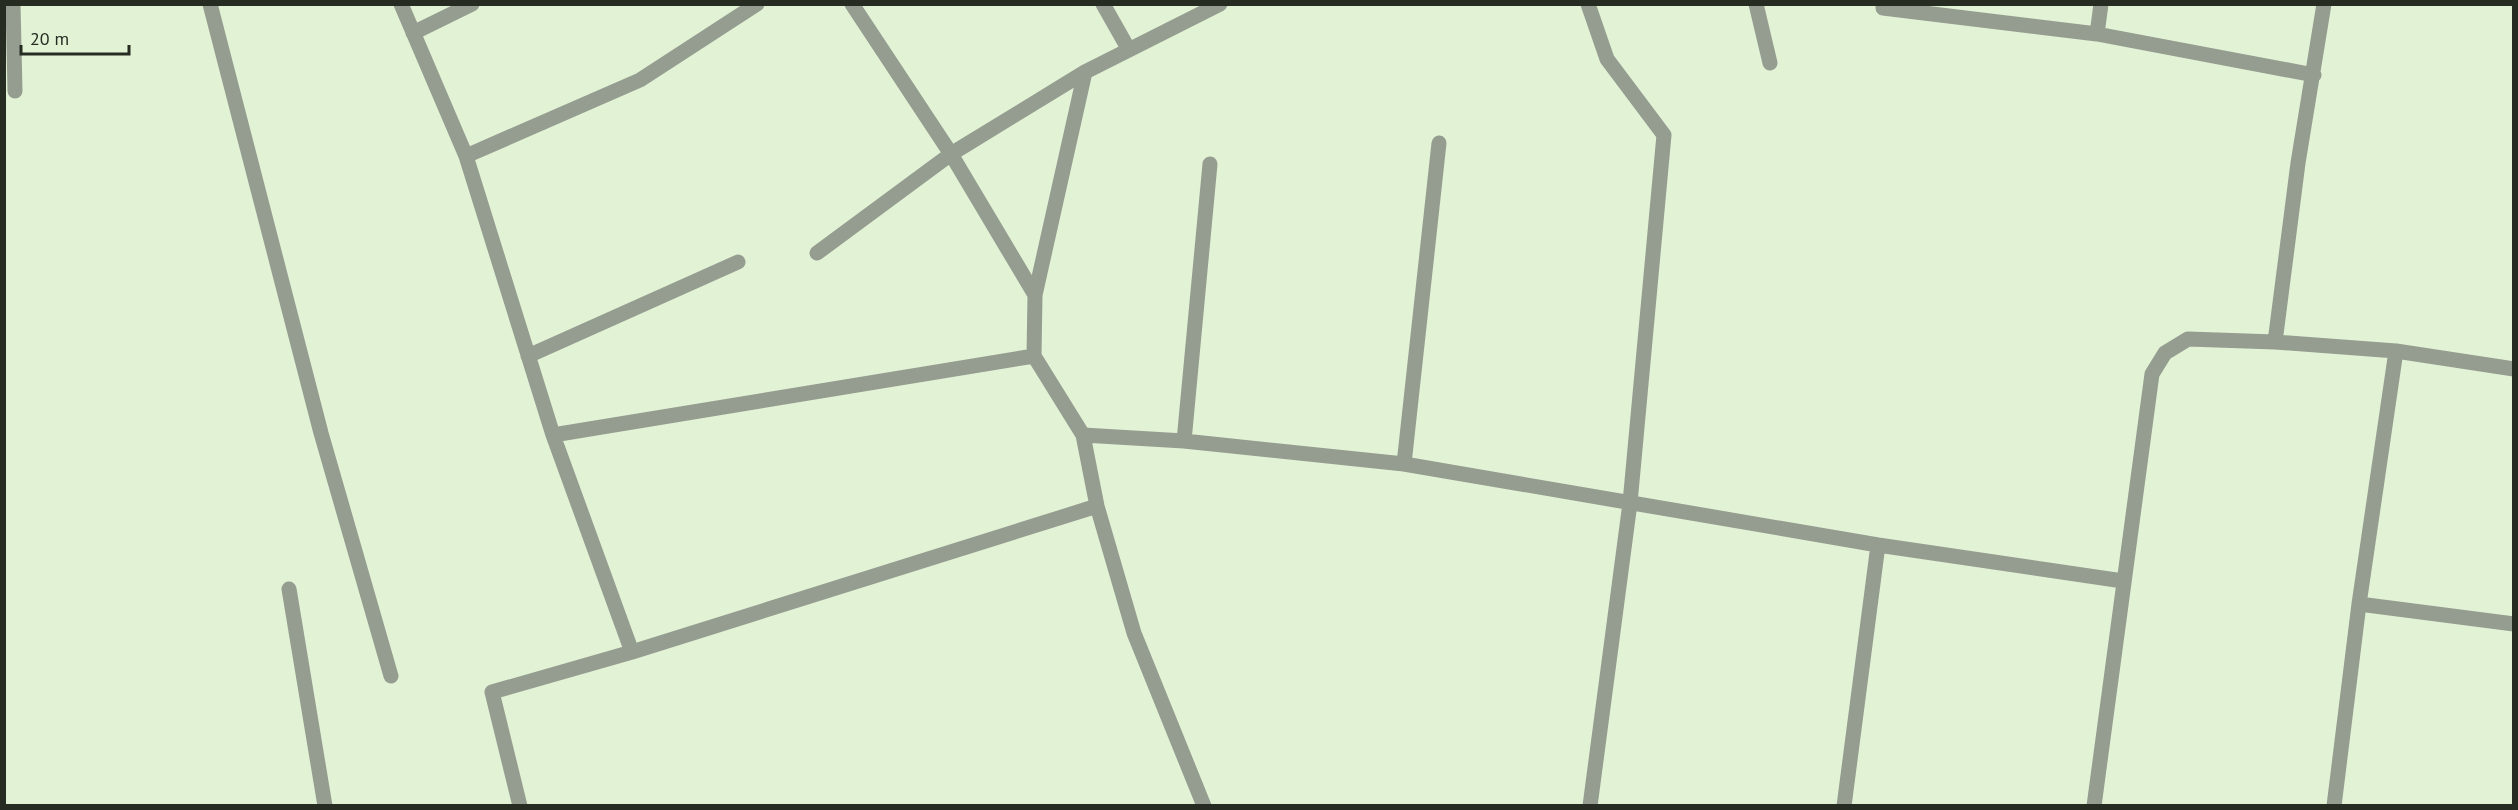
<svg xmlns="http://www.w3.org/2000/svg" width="2518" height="810" font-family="'PT Sans',sans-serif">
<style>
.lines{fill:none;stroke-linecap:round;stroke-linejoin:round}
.street{stroke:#959c90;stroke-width:15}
</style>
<rect width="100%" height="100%" fill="#e2f2d5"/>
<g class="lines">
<path class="street" d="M13 4 15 91
M210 4 321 433 391 676
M401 4 466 156 553 435 632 652 492 692 520 806
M852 4 951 154 1035 295 1034 356 1083 435 1097 506 1134 633 1204 806
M1103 4 1129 50
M1588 4 1607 59 1664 135 1630 503 1590 806
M1756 4 1770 63
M1883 4V8L2097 34 2314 75
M2324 4 2298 163 2275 342 2396 351 2514 369
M413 33 472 4
M2097 34 2101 4
M466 156 640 80 757 4
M817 253 951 154 1085 72 1220 4
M1035 295 1085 72
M528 356 738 262
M553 435 1034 356
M1083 435 1184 441 1404 464 1878 545 2123 581
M1184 441 1210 164
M1404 464 1439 143
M289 589 325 806
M2359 604 2514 624
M632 652 1097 506
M1844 806 1878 545
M2094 806 2152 374 2165 353 2188 339 2275 342
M2334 806 2359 604 2396 351"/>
</g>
<rect width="2518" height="810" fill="none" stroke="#272c22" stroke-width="12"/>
<path d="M21 45v9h108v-9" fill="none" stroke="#272c22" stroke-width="3"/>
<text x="30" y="45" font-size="18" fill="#272c22" stroke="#e2f2d5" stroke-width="4.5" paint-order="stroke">20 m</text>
</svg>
